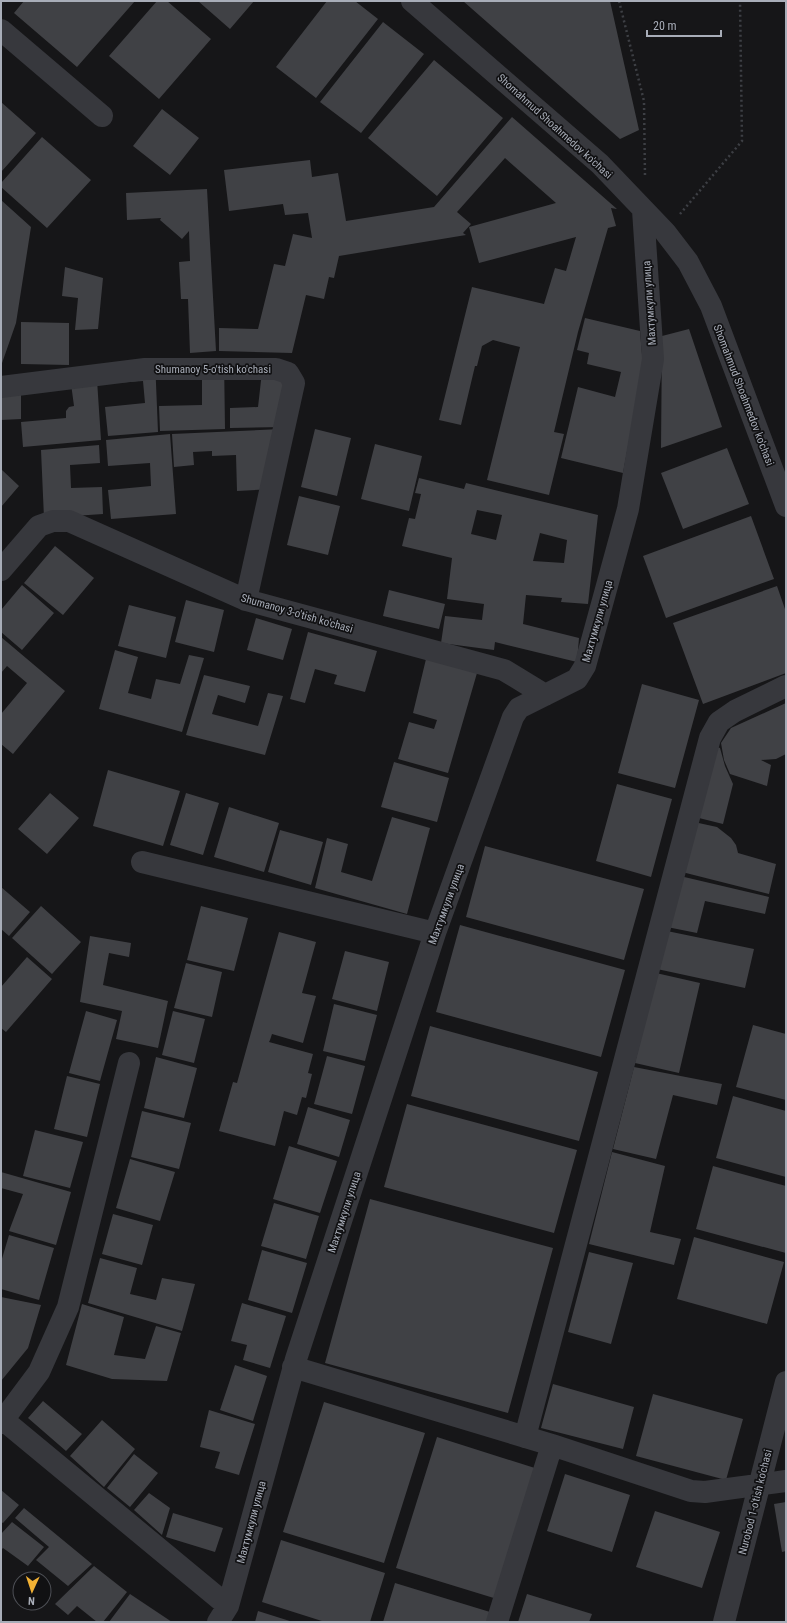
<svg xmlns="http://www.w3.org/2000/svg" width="787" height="1623" font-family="'Roboto Condensed',sans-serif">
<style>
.building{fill:#404145;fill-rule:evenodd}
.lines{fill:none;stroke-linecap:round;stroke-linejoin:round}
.path{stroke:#3d3f44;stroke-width:2.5;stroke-dasharray:2 3;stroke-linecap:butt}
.minor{stroke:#37383d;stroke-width:22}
.labels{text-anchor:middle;stroke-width:3.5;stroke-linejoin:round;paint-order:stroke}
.street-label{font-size:11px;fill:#a8adb8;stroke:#111113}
</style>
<rect width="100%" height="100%" fill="#161618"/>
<path class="building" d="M24 1H135L77 67 14 13Z
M157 1H167L211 39 159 99 109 56Z
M198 1H254L230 29Z
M327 1H355L378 19 316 98 276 67Z
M463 1H610L639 130 620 139Z
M383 22 424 54 361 133 320 102Z
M434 60 503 118 437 196 368 138Z
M1 102 36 133 1 172Z
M162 109 199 138 170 175 133 146Z
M512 117 617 209 611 208 616 226 608 228 578 332 554 432 564 434 549 495 487 480 520 347 493 340 482 346 477 366H475L461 425 439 420 472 287 544 304 555 268 566 271 576 237 479 263 469 227 556 203 505 158 457 212 471 224 463 233 466 235 339 256 334 278 329 277 324 299 306 295 292 353 219 351V328L258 329 274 264 285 266 293 234 312 238 308 213 285 215 283 204 229 211 224 170 310 160 312 177 338 173 346 221 434 207Z
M42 137 91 180 47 228 1 187V183Z
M207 189 216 351 190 353 188 299H181L179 262 190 261 189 231 182 239 160 220 161 218 127 220 126 193Z
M1 200 31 227 16 323 1 366Z
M65 267 103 278 98 329 75 330 78 298 62 296Z
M585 318 640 331 643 366 623 473 561 458 578 387 615 397 621 372 587 364 589 353 577 350Z
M21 322 69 323V365L21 364Z
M689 329 722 427 661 448 662 336Z
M224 358 225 429 160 431 159 406 202 405V377Z
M155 359 158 432 108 436 105 407 145 403 143 381 101 384Z
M263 363 292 366 284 427 230 428V408L258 407Z
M96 365 101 440 23 447 21 422 66 418V411L69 407 74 406 69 369Z
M1 376 21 379V419L1 420Z
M281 429 272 489 237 491 236 455 212 456V451L193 452 194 465 174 467 172 434Z
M315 429 351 438 337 496 301 487Z
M170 434 176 514 111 519 108 490 151 486 150 463 108 466 106 440Z
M375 444 422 456 409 511 361 499Z
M99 445 100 463 70 465 71 488 102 487 103 514 44 518 41 450Z
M727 448 749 504 683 529 661 473Z
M1 469 19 486 1 507Z
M419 478 464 489 466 483 598 515 588 604 561 602 562 598 526 595 523 624 579 638 577 662 495 642 494 650 441 643 445 616 482 620 484 604 447 599 452 558 402 546 409 518 415 519 421 494 415 493ZM477 510 502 515 496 540 471 534ZM540 533 567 540 564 563 533 561Z
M299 496 340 506 328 555 287 545Z
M751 516 774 579 666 618 643 556Z
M55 546 94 578 63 615 24 583Z
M22 585 54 613 22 650 1 632V610Z
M777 586 786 612V673L703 704 673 623Z
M389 590 445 604 439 629 383 616Z
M186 600 224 610 214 652 175 642Z
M129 605 176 617 166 658 118 646Z
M256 618 292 629 283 660 247 650Z
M308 632 377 651 365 692 334 684 337 675 315 669 305 703 290 699Z
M1 637 65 691 13 754 1 744V714L27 683 7 666 1 673Z
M115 650 138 657 128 693 151 699 156 679 180 684 189 655 204 658 182 732 99 709Z
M426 659 477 673 448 773 398 759 409 722 434 729 437 720 413 713Z
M204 675 250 686 245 703 218 695 212 714 258 726 268 693 283 696 265 755 186 735Z
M642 684 699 700 675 788 618 773Z
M786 703V754L776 759 761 760 771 765 767 786 730 774 724 760 721 743 731 728Z
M714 746 720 748 725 766 733 784 723 824 695 817Z
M394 762 449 778 437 822 381 807Z
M108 770 180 791 163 846 93 826Z
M617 784 672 799 651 877 596 861Z
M50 793 79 818 47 854 18 829Z
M186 793 219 803 203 855 170 845Z
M229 807 279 823 264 872 214 857Z
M392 817 430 828 407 914 315 888 327 838 348 844 341 872 372 881Z
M694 822 717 827 731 838 736 845 738 853 776 864 769 894 682 872Z
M280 830 323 842 311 885 268 872Z
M485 846 644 889 624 960 466 917Z
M680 876 769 897 765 914 705 901 697 933 667 927Z
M1 887 30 912 9 936 1 929Z
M41 906 81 942 52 974 12 938Z
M201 906 248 918 234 971 187 960Z
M460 925 625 970 601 1057 436 1012Z
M667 931 754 949 745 988 657 969Z
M279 932 316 942 302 993 316 996 303 1043 272 1034 270 1040 269 1042 313 1054 308 1073 312 1074 306 1098 302 1097 297 1115 284 1111 275 1146 219 1131 233 1082 237 1083Z
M90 936 131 943 129 957 109 953 103 985 168 1001 158 1048 116 1039 122 1011 80 1002Z
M345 951 389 962 377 1011 332 999Z
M27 957 52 979 6 1032 1 1028V987Z
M186 963 222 972 212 1017 174 1008Z
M656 973 700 983 679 1073 635 1063Z
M334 1004 377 1015 365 1061 323 1051Z
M86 1011 117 1020 100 1081 69 1073Z
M173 1011 205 1019 194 1063 162 1055Z
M753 1025 786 1034V1100L736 1087Z
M430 1026 598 1072 579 1141 411 1096Z
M327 1056 365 1066 352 1114 314 1104Z
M156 1057 197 1068 184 1118 144 1108Z
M634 1067 722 1084 717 1105 673 1095 656 1159 613 1149Z
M67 1076 100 1084 87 1137 54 1129Z
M733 1096 786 1111V1177L716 1158Z
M407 1104 577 1150 554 1233 384 1187Z
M308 1107 350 1120 339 1157 297 1144Z
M142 1111 191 1123 179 1169 131 1157Z
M35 1130 83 1142 70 1188 23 1176Z
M289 1146 337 1161 320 1213 273 1199Z
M612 1152 665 1166 650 1232 681 1239 674 1265 589 1244Z
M130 1159 175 1172 160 1221 116 1208Z
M713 1166 786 1186V1253L696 1229Z
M1 1172 71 1192 56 1245 9 1231 23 1194 1 1188Z
M370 1199 553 1248 508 1413 325 1363Z
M274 1203 319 1216 306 1259 261 1246Z
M113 1214 153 1225 142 1265 102 1254Z
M9 1235 54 1248 39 1300 1 1289V1262Z
M694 1237 784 1262 767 1324 677 1299Z
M262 1250 307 1263 292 1313 248 1300Z
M589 1252 633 1263 611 1344 568 1332Z
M100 1258 137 1268 130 1294 156 1300 162 1278 195 1284 182 1331 88 1303Z
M1 1297 41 1305 28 1348 1 1381Z
M242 1303 286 1316 270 1368 243 1360 247 1345 231 1341Z
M82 1304 124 1317 114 1355 145 1359 156 1326 181 1333 167 1381 112 1379 66 1365Z
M235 1365 267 1376 253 1421 220 1410Z
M553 1384 634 1407 623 1449 541 1428Z
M653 1394 743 1419 726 1480 636 1456Z
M43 1401 82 1434 66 1451 28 1418Z
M324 1402 425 1433 384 1563 283 1532Z
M209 1410 255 1424 239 1475 215 1468 220 1452 200 1447Z
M102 1420 135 1449 104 1487 70 1456Z
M437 1437 538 1469 497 1599 396 1568Z
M134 1454 158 1473 130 1507 107 1488Z
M565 1474 630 1495 612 1552 547 1531Z
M1 1490 19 1505 3 1523 1 1522Z
M149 1493 170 1508 162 1535 134 1510Z
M786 1502V1551L782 1552 774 1504Z
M24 1508 92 1564 68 1586 36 1560 49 1547 15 1518Z
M655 1511 720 1532 702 1588 636 1567Z
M173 1513 223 1528 215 1552 166 1537Z
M12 1522 44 1547 28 1566 3 1548 1 1550V1534Z
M281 1540 385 1573 370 1622H325L262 1602Z
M94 1566 127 1592 103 1622H97L77 1606 68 1615 55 1604Z
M395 1583 490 1612 487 1622H383Z
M130 1594 172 1622H109Z
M527 1594 592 1614 589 1622H518Z
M258 1611 293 1622H255Z"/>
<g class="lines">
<path class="path" d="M619 1 644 101 645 177
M680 214 742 141 740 1"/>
<path class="minor" d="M412 1 600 164 665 232 688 262 711 306 786 506
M1 30 102 116
M1 387 145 369H276L288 373 294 383 246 600
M1 570 39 526 53 521H69L246 600 504 670 545 695
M142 862 435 933
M293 1367 552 1445 691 1491 705 1492 786 1481
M1 1418 228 1606
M1 1423 39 1372 68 1307 129 1063
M525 1437 710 738 719 722 735 711 786 686
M218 1622 228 1606 296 1359 435 933 513 717 519 708 577 679 585 666 628 509 653 359 643 210
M497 1622 552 1445
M724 1622 786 1382"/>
</g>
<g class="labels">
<g class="street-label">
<text transform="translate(555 126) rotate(42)" y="4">Shomahmud Shoahmedov ko'chasi</text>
<text transform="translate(649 303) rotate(-94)" y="4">Махтумкули улица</text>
<text x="213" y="373">Shumanoy 5-o'tish ko'chasi</text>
<text transform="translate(744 395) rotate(69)" y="4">Shomahmud Shoahmedov ko'chasi</text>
<text transform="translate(297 613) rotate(16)" y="4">Shumanoy 3-o'tish ko'chasi</text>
<text transform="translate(597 621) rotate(-74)" y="4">Махтумкули улица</text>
<text transform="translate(446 904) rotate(-70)" y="4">Махтумкули улица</text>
<text transform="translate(344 1212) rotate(-72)" y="4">Махтумкули улица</text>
<text transform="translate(755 1502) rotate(-76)" y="4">Nurobod 1-o'tish ko'chasi</text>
<text transform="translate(251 1522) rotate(-75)" y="4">Махтумкули улица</text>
</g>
</g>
<rect width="787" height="1623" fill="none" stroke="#a8adb8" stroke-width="4"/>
<g transform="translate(32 1591) rotate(183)"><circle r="19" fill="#111113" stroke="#4d4f55"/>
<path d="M0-3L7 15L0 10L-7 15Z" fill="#f2b134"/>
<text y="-6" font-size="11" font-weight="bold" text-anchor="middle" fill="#a8adb8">N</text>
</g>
<path d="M647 30v6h74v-6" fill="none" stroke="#a8adb8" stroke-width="2"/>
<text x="653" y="30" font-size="12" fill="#a8adb8" stroke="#111113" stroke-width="3" paint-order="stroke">20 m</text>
</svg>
